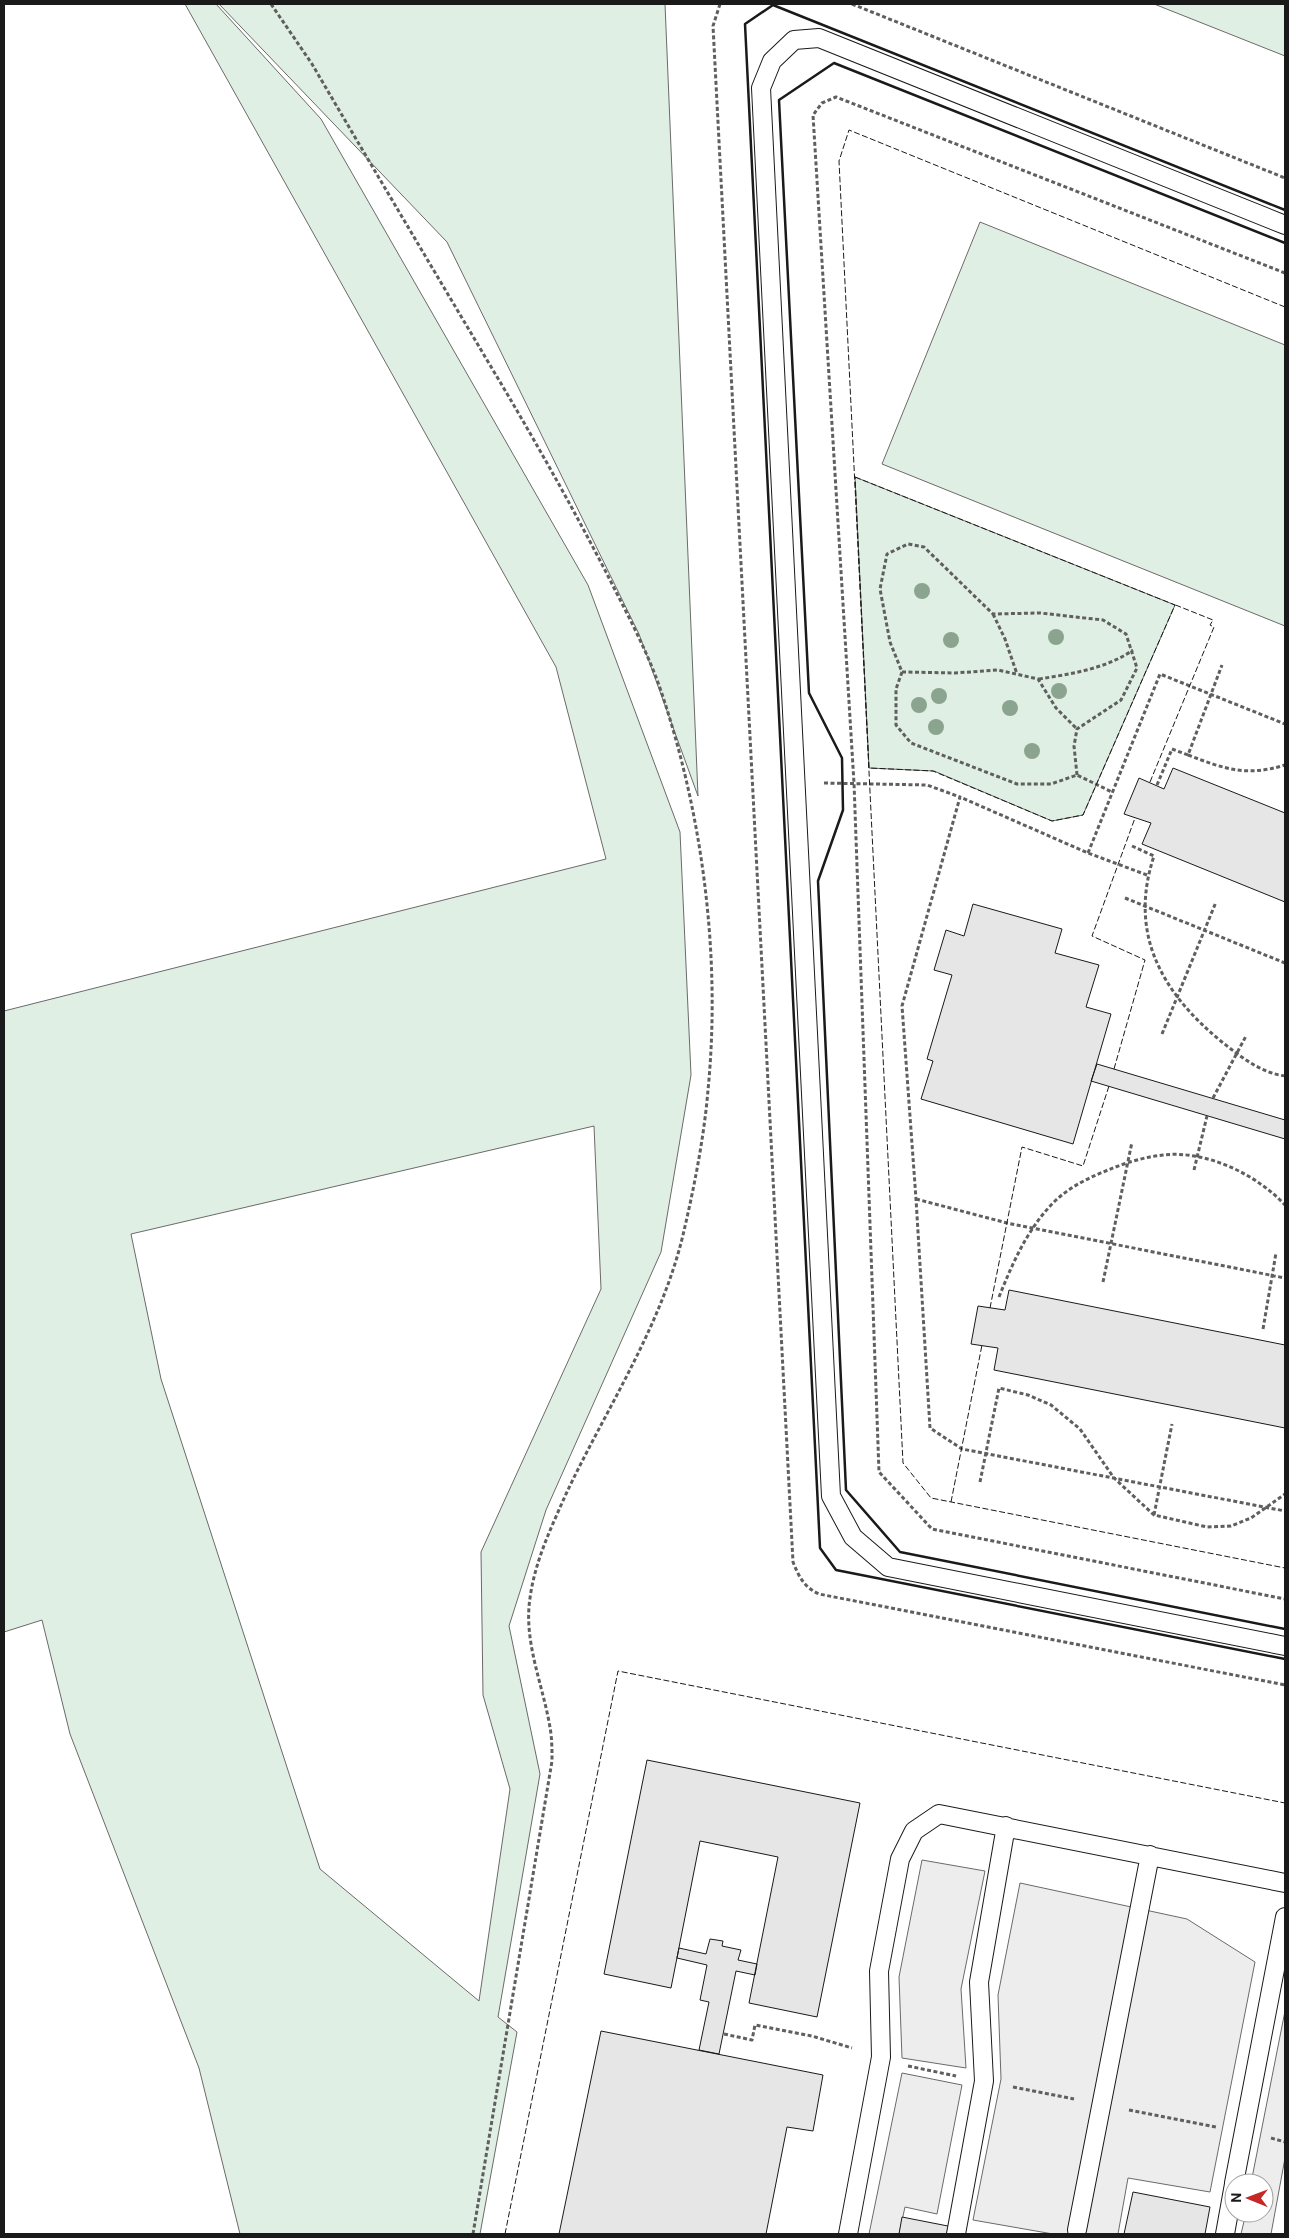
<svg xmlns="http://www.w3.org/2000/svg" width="1289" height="2238" font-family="Roboto,sans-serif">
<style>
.green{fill:#e0efe3;stroke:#6a6a6a;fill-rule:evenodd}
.parking{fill:#ededed;stroke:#6a6a6a}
.building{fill:#e6e6e6;stroke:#1a1a1a}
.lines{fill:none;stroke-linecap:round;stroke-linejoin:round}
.lane-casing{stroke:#1a1a1a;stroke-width:20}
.path{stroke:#5f5f5f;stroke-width:3;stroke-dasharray:4 2.5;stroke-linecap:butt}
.lane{stroke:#fff;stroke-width:18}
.fence{stroke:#1a1a1a;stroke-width:1;stroke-dasharray:6 2.5;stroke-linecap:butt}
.wall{stroke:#1a1a1a;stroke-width:2.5}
.tree{fill:#8aa48f}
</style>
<rect width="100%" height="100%" fill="#fff"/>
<path class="green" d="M185 4H216L321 119 588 585 680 832 691 1075 661 1252 546 1510 509 1626 540 1774 498 2017 517 2032 480 2234H240L199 2068 70 1734 42 1620 4 1632V1011L606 859 556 667ZM594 1126 601 1289 481 1552 483 1695 510 1789 479 2001 320 1869 161 1379 131 1234Z
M219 4H665L698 796 639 634 447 242Z
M1154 4H1285V56Z
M980 222 1285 345V626L882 464Z
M855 477 1175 605 1083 815 1052 821 934 771 869 768Z"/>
<path class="parking" d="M922 1860 985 1871 961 1989 966 2068 902 2058 899 1977Z
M1020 1883 1187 1919 1255 1962 1210 2192 1128 2178 1118 2234H1053L973 2220 1001 2079 998 1995Z
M1285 2011V2158L1271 2234H1241L1246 2213H1264V2183H1251Z
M902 2073 962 2085 937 2214 905 2207 899 2234H869Z"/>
<path class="building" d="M1173 768 1285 813V902L1142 844 1151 823 1124 814 1139 778 1164 789Z
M973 904 1062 929 1055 953 1099 965 1086 1007 1111 1014 1073 1144 921 1099 933 1061 927 1059 952 975 934 970 946 930 964 936Z
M1097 1064 1285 1120V1139L1091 1081Z
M1009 1290 1285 1345V1428L994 1370 998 1348 971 1344 978 1306 1005 1310Z
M647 1760 860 1803 817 2017 749 2003 778 1857 700 1841 671 1988 604 1974Z
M710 1939 723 1941 722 1946 741 1950 738 1960 757 1964 755 1975 736 1971 719 2054 699 2050 709 2002 700 2000 707 1965 677 1958 679 1948 706 1954Z
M601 2031 823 2075 813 2131 787 2127 766 2234H559Z
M1133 2192 1210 2207 1205 2234H1124Z
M902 2217 953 2227 952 2234H899Z"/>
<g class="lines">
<defs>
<path id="lane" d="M1285 225 819 38 794 40 772 61 761 88 831 1496 853 1537 888 1567 1285 1646
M1234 2183 1285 1917
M1077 2230 1150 1855
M848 2234 881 2057 879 1971 900 1859 914 1831 939 1814 1285 1883
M956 2234 984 2081 979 1982 1006 1826
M1225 2234 1234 2184"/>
</defs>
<use href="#lane" class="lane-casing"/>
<path class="path" d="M271 4 312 64C377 175 443 286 509 397 543 455 576 514 607 574 626 612 647 650 661 691 703 816 721 958 708 1090 704 1138 694 1188 683 1235 661 1327 606 1409 566 1494 551 1528 535 1561 530 1598 523 1644 545 1689 551 1734 552 1743 552 1752 552 1761L473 2234
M720 4 713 26 793 1562C799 1577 804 1587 819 1594L1285 1685
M852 4 1285 178
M1285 273 836 97 822 103 813 115 854 783 879 1472 932 1529 1285 1599
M993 614 1005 639 1017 674
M902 672 955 673 998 670 1038 679 1056 708 1077 729
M1039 679C1070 674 1106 669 1133 650
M1188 755C1225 769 1246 777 1285 765
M1077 775 1074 746 1077 729 1121 700 1137 668 1126 634 1103 620 1040 613 993 614 924 547 908 544 887 554 880 589 890 642 902 672 896 689V725L911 743 1017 784H1051L1077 775 1112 792
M824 783 927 785 960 797
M1157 785 1172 749 1188 755 1222 665
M1132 846 1154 856C1128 934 1162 993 1222 1042 1241 1057 1261 1073 1285 1076
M1088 853 1160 674 1285 724
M1147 875 1088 853 960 797 902 1006 916 1199 930 1428 962 1449 1285 1511
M1125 898 1285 963
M1162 1034 1216 902
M1213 1098 1246 1036
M1194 1170 1207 1116
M916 1199 1007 1223 1285 1278
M1103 1282 1132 1142
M999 1297C1013 1262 1027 1230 1053 1203 1069 1187 1088 1178 1108 1170 1125 1163 1144 1157 1163 1155 1206 1150 1256 1174 1285 1205
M1263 1329 1276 1253
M980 1482 999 1388 1028 1395 1051 1405 1080 1429 1114 1478 1154 1515 1207 1527 1231 1526 1251 1518 1285 1494
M1154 1515 1172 1424
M724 2034 752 2040 755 2025 812 2036 852 2048
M908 2066 956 2076
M1013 2087 1074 2099
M1129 2110 1216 2127
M1271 2138 1285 2142"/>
<use href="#lane" class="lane"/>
<path class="fence" d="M1285 307 849 130 839 161 903 1463 931 1498 1285 1568
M855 477 1175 605 1083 815 1052 821 933 771 869 768Z
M1150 782 1214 627 1210 625 1213 620 1173 604
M1114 1069 1145 960 1092 936 1135 818
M990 1308 1022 1147 1083 1166 1109 1086
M951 1502 982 1345
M505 2234 618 1671 1285 1803"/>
<path class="wall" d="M1285 210 773 5 745 24 820 1548 836 1570 1285 1659
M1285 243 834 63 779 100 809 693 842 758 843 810 818 881 846 1490 900 1552 1285 1629"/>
</g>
<g class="tree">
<circle cx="922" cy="591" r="8"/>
<circle cx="1056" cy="637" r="8"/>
<circle cx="951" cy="640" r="8"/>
<circle cx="1059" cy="691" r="8"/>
<circle cx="939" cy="696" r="8"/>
<circle cx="919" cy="705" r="8"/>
<circle cx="1010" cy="708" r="8"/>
<circle cx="936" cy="727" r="8"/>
<circle cx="1032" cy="751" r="8"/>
</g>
<rect width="1289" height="2238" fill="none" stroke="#1a1a1a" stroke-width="10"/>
<g transform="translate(1249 2198) rotate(271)"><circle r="24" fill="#ffffff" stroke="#a3a3a3"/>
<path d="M0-4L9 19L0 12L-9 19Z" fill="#c62828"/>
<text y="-8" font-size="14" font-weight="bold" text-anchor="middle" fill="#1a1a1a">N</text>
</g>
</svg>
